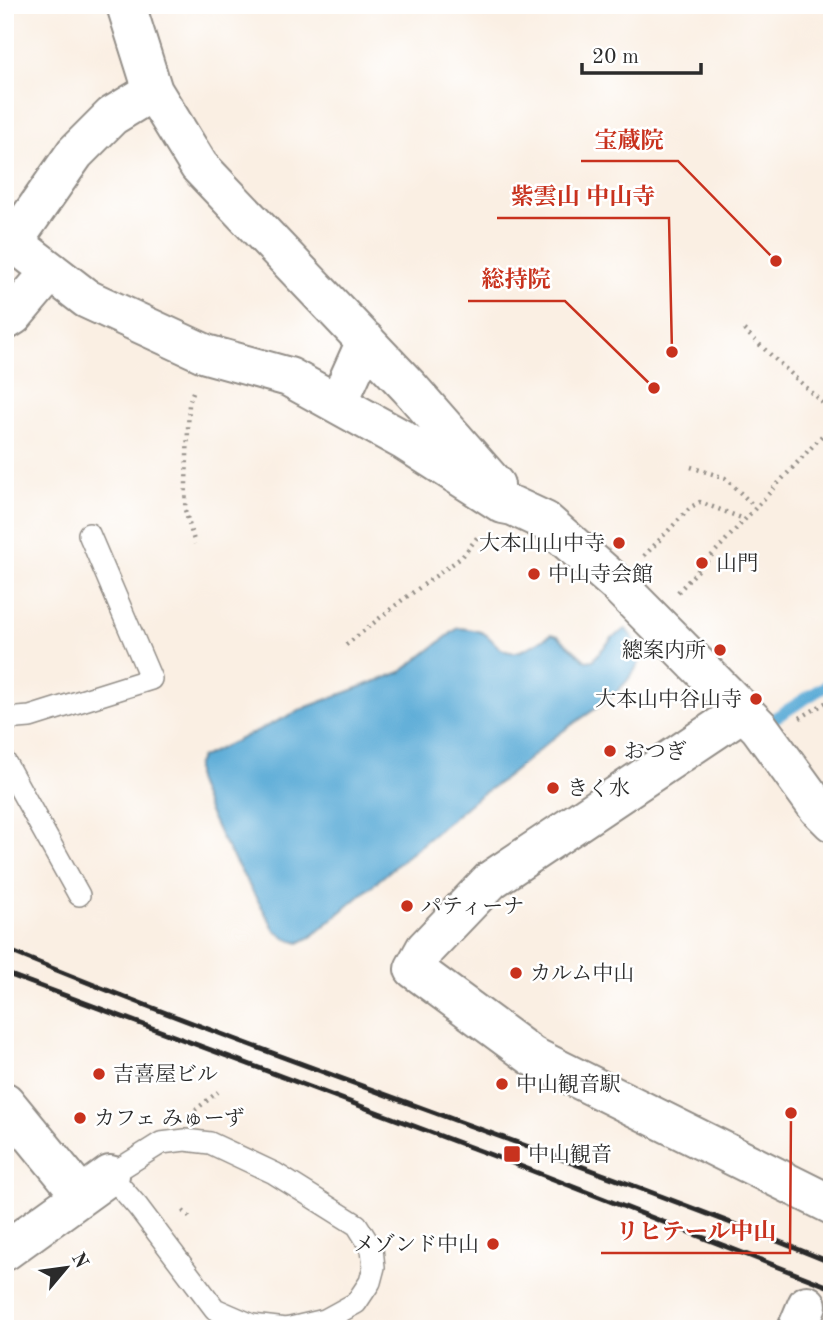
<svg xmlns="http://www.w3.org/2000/svg" width="837" height="1334" font-family="'Old Standard TT','Noto Serif JP',serif">
<style>
.water{fill:#5cacd7;stroke:#446c81;stroke-width:2}
.lines{fill:none;stroke-linecap:round;stroke-linejoin:round}
.stream{stroke:#5cacd7;stroke-width:12}
.service-casing{stroke:#928d87;stroke-width:24}
.minor-casing{stroke:#928d87;stroke-width:42}
.tertiary-casing{stroke:#928d87;stroke-width:42}
.secondary-casing{stroke:#928d87;stroke-width:42}
.path{stroke:#928d87;stroke-width:4.5;stroke-dasharray:2 5;stroke-linecap:butt}
.service{stroke:#fff;stroke-width:21}
.minor{stroke:#fff;stroke-width:38}
.tertiary{stroke:#fff;stroke-width:38}
.secondary{stroke:#fff;stroke-width:38}
.rail{stroke:#2b2b2b;stroke-width:5}
.poi-dot{fill:#c8321e;stroke:#fff;stroke-width:2.5}
.labels{text-anchor:middle;stroke-width:5;stroke-linejoin:round;paint-order:stroke}
.poi-label{font-size:21px;fill:#2b2b2b;stroke:#fff;text-anchor:start}
.leader{fill:none;stroke:#c8321e;stroke-width:2.5}
.callout-dot{fill:#c8321e;stroke:#fff;stroke-width:2.5}
.callout-label{font-size:23px;text-anchor:middle;font-weight:bold;fill:#c8321e;stroke:#fff;stroke-width:5;stroke-linejoin:round;paint-order:stroke}
</style>
<rect width="100%" height="100%" fill="#fff"/>
<filter id="ink" filterUnits="userSpaceOnUse"><feTurbulence type="fractalNoise" baseFrequency=".0143" numOctaves="2"/><feDisplacementMap in="SourceGraphic" scale="14" xChannelSelector="R" yChannelSelector="G"/><feConvolveMatrix kernelMatrix="1 2 1 2 8 2 1 2 1" color-interpolation-filters="sRGB"/></filter>
<filter id="wash" filterUnits="userSpaceOnUse"><feTurbulence type="fractalNoise" baseFrequency=".00686" numOctaves="4" result="noise"/><feDisplacementMap in="SourceGraphic" scale="28" xChannelSelector="R" yChannelSelector="G"/><feGaussianBlur stdDeviation="1.57" result="paint"/><feColorMatrix in="noise" values="0 0 0 0 0 0 0 0 0 0 0 0 0 0 0 0 0 1.4 0 .05"/><feComposite in="paint" operator="in"/></filter>
<g filter="url(#wash)">
<rect width="100%" height="100%" fill="#faefe3"/>
<path class="water" d="M458 628C466 629 477 629 485 634 494 640 498 651 511 652 523 654 541 639 552 634L558 636 586 661 593 660 613 637 626 629 644 653C625 698 587 711 551 740 527 760 507 779 479 796L311 937 299 943 285 938 275 930 221 837 208 810 196 780V766L200 758 307 707 401 672Z"/>
<g class="lines">
<path class="stream" d="M773 719 832 682"/>
</g>
</g>
<g filter="url(#ink)">
<g class="lines">
<defs>
<path id="service" d="M5 719 30 717 151 679 89 534
M5 762 79 895
M185 1140 210 1143 274 1173 357 1225 372 1249 374 1267 370 1282 356 1303 325 1320 286 1329 252 1325 215 1309 138 1207 110 1175 161 1143Z"/>
<path id="minor" d="M153 91 199 166 409 387 495 485
M5 234 13 242 87 299 206 354 289 377 403 440 503 504 513 506 545 521 617 584 759 727 818 808 832 822
M13 242 75 153 112 116 153 91 126 5
M5 321 13 316 51 271
M338 403 366 341
M742 712 491 880 425 949 414 969 532 1056 832 1205
M5 1102 81 1195"/>
<path id="tertiary" d="M5 1251 110 1175"/>
<path id="secondary" d="M797 1329 807 1305"/>
</defs>
<use href="#service" class="service-casing"/>
<use href="#minor" class="minor-casing"/>
<use href="#tertiary" class="tertiary-casing"/>
<use href="#secondary" class="secondary-casing"/>
<path class="path" d="M744 330 832 412
M193 392 189 403 185 510 195 544
M691 467 725 478 753 505
M644 556 691 507 700 502 744 519
M678 592 832 425
M346 645 401 601 462 557 479 535
M800 718 832 699
M195 1110 218 1092
M183 1211 190 1218"/>
<use href="#service" class="service"/>
<use href="#minor" class="minor"/>
<use href="#tertiary" class="tertiary"/>
<use href="#secondary" class="secondary"/>
<path class="rail" d="M5 949C278 1062 559 1152 832 1263
M5 973 502 1159 832 1288"/>
</g>
</g>
<g class="poi-dot">
<circle cx="619" cy="543" r="7"/>
<circle cx="702" cy="563" r="7"/>
<circle cx="534" cy="574" r="7"/>
<circle cx="720" cy="650" r="7"/>
<circle cx="756" cy="699" r="7"/>
<circle cx="610" cy="751" r="7"/>
<circle cx="553" cy="788" r="7"/>
<circle cx="407" cy="906" r="7"/>
<circle cx="516" cy="973" r="7"/>
<circle cx="99" cy="1074" r="7"/>
<circle cx="502" cy="1084" r="7"/>
<circle cx="80" cy="1118" r="7"/>
<rect x="503" y="1145" width="18" height="18" rx="3.5"/>
<circle cx="493" cy="1244" r="7"/>
</g>
<g class="labels">
<g class="poi-label">
<text x="605" y="550" text-anchor="end">大本山山中寺</text>
<text x="716" y="570">山門</text>
<text x="548" y="581">中山寺会館</text>
<text x="706" y="657" text-anchor="end">總案内所</text>
<text x="742" y="706" text-anchor="end">大本山中谷山寺</text>
<text x="624" y="758">おつぎ</text>
<text x="567" y="795">きく水</text>
<text x="421" y="913">パティーナ</text>
<text x="530" y="980">カルム中山</text>
<text x="113" y="1081">吉喜屋ビル</text>
<text x="516" y="1091">中山観音駅</text>
<text x="94" y="1125">カフェ みゅーず</text>
<text x="528" y="1161">中山観音</text>
<text x="479" y="1251" text-anchor="end">メゾンド中山</text>
</g>
</g>
<path class="leader" d="M776 261L678 161H581M672 352L669 218H497M654 388L565 301H468M791 1113L790 1253H601"/>
<g class="callout-dot">
<circle cx="776" cy="261" r="7"/>
<circle cx="672" cy="352" r="7"/>
<circle cx="654" cy="388" r="7"/>
<circle cx="791" cy="1113" r="7"/>
</g>
<g class="callout-label">
<text x="629" y="148">宝蔵院</text>
<text x="583" y="204">紫雲山 中山寺</text>
<text x="516" y="287">総持院</text>
<text x="696" y="1239">リヒテール中山</text>
</g>
<rect width="837" height="1334" fill="none" stroke="#fff" stroke-width="28"/>
<g transform="translate(66 1268) rotate(61)" stroke="#ffffff" stroke-width="5" paint-order="stroke">
<path d="M0-5L12 26L0 18L-12 26Z" fill="#2b2b2b"/>
<text y="-10" font-size="19" font-weight="bold" text-anchor="middle" fill="#2b2b2b">N</text>
</g>
<path d="M582 63v10h119v-10" fill="none" stroke="#2b2b2b" stroke-width="3.5"/>
<text x="592" y="63" font-size="21" fill="#2b2b2b" stroke="#ffffff" stroke-width="5" paint-order="stroke">20 m</text>
</svg>
